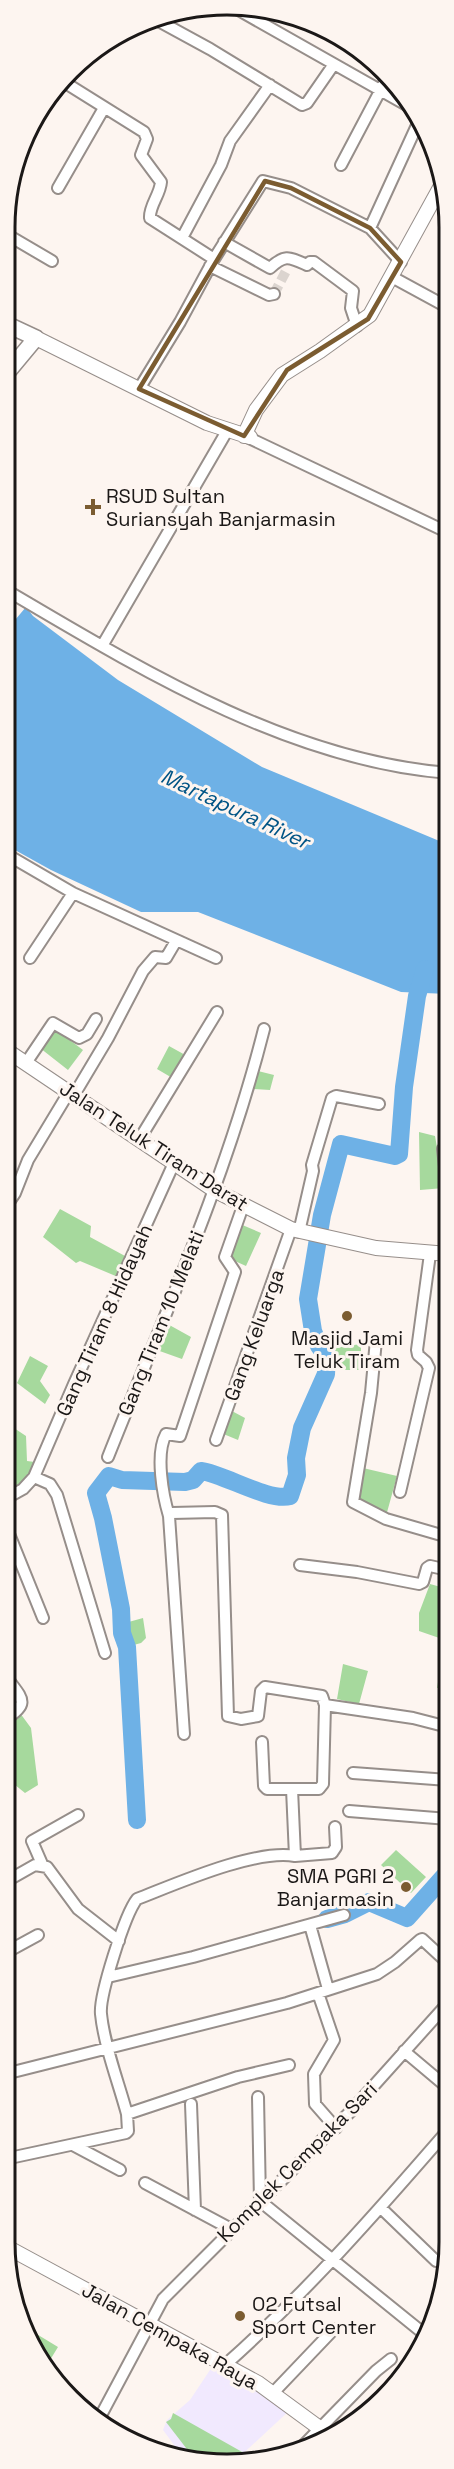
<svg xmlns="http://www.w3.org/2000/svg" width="454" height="2469" font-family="'Space Grotesk',sans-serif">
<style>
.commercial{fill:#f1e9fe}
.green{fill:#a6d99d}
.water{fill:#6eb1e6}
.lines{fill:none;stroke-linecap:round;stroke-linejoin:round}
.river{stroke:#6eb1e6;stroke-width:18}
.minor-tunnel{stroke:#dbd4cf;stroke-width:10;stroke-dasharray:10 5;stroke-linecap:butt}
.minor-casing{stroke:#968e8a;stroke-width:14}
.tertiary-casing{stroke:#968e8a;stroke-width:16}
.secondary-casing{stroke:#968e8a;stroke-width:18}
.minor{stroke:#fff;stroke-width:10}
.tertiary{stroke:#fff;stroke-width:14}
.secondary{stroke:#fff;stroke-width:15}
.marked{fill:none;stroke:#7b5c31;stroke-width:4.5;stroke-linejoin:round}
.poi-dot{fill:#7b5c31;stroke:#fdf5f0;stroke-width:2}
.labels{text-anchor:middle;stroke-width:6;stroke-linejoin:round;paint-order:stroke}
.poi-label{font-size:20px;fill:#1b1817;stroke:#fdf5f0;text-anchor:start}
.street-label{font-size:20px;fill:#1b1817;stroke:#fdf5f0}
.water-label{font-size:21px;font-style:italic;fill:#005485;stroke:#fdf5f0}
.rim{fill:none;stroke:#1b1817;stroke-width:3}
</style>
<rect width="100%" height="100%" fill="#fdf5f0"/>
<path class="commercial" d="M214 2364 256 2384 290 2410 235 2461 213 2464 183 2457 163 2430 167 2420 190 2400Z"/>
<path class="green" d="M55 1029 83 1050 68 1070 40 1048Z
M169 1046 187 1056 174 1079 157 1069Z
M258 1071 274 1075 270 1090 253 1089Z
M419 1132 435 1136 444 1188 420 1190Z
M60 1209 91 1226 90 1237 125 1256 118 1277 80 1261 76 1263 43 1237Z
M240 1224 261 1233 246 1266 226 1257Z
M164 1322 191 1337 182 1359 154 1349Z
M361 1344V1370H335L333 1348Z
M30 1356 48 1366 40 1381 50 1395 45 1404 17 1383Z
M230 1410 245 1418 238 1440 221 1433Z
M5 1422 26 1436 27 1461 35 1462 23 1486 5 1489Z
M363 1468 397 1476 386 1516 355 1502Z
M430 1584 448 1589V1686L437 1688 445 1640 419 1631V1613Z
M143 1618 146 1638 141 1643 130 1646 125 1623Z
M343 1664 368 1671 359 1704 337 1699Z
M20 1713 31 1728 38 1785 25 1793 9 1780 5 1783V1723Z
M396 1850 426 1877 411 1893 381 1865Z
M23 2329 30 2330 58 2347 47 2365Z
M173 2413 244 2453C229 2468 210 2463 191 2459L193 2457 166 2422 171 2419Z"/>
<path class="water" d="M26 607 33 616 118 680 262 767 449 845 448 994 401 992 198 912H141L51 870 6 845V615L15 620Z"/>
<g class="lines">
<path class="river" d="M137 1820 127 1647 122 1633 121 1609 103 1518 96 1493 109 1476 122 1480 185 1482 193 1480 201 1471C224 1474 269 1502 290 1496L297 1475 296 1458 302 1428 326 1374 327 1357 319 1346 313 1331 308 1299 322 1215 341 1144 395 1156 399 1154 404 1087 417 996 425 969
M327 1919 345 1914 369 1902 407 1918 448 1872"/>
<path class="minor-tunnel" d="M274 294 287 269"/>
<defs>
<path id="minor" d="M235 8 410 107
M155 19 210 49 302 105 307 103 334 64
M64 82 144 132 147 139 141 155 161 182C160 195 149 206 150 218L214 259
M341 165 388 76
M58 188 104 108
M370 228 419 121
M6 234 52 261
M182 238 221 165 230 141 270 85
M224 242 270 268C285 254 289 257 307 265L310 262H314L353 291 351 308 357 326
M210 266 269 295 274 294
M392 277 449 308
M139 389 180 322 214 259 263 181 291 188 370 228 401 262
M249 438 449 533
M6 590C140 669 290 761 449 773
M102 646 227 431
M6 854 73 893 216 958
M30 958 73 893
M26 1063 53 1023 79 1038 87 1034 96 1019
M74 1095 108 1038 143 971 155 957 166 958 176 941
M139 1140 217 1012
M448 1193 443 1149 448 1146
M5 1208 15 1193 28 1160 69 1092
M299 1232 313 1171 312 1165 332 1098 336 1096 379 1104
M376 1340 371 1393 353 1502 386 1519 448 1537
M216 1440 291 1229
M108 1457C164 1316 227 1176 264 1029
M34 1477 50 1484 57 1495 105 1653
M400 1492 429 1368 426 1362 418 1355 417 1350 430 1254
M5 1499 23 1489 34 1477 74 1384 174 1163
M169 1516 172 1513 215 1512 222 1515 228 1716 241 1719 258 1716 261 1691 265 1687 322 1696 325 1705
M5 1524 43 1618
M300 1565 357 1572 419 1584 423 1582 427 1568 430 1566 448 1570
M5 1719C33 1703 20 1697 5 1675
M184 1734 169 1516C163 1496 155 1454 166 1434L180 1436 235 1272 225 1257 243 1206
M262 1742 264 1786 267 1789H292
M353 1773 448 1780
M349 1811 448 1819
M335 1827 336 1847 332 1853 295 1856 292 1789H319L323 1784 325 1705 413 1718 448 1727
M5 1846 9 1843
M42 1864 32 1841 78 1815
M5 1882 35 1865 47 1867 78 1909 119 1941
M310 1925 328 1989
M5 1953 38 1935
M108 1977 193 1957 344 1915
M318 1993 334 2040 314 2074 315 2104 336 2128
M404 2051 448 2088
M5 2074 287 2003 377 1974 395 1962 420 1940 422 1939 448 1963
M258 2097 260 2201 428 2337
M191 2104 195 2210
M127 2114 238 2077 289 2065
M73 2145 120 2170
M5 2159 126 2133 128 2131 127 2114C119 2084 104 2045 101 2014 99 1996 125 1914 137 1899 176 1884 254 1849 295 1856
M145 2183 231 2229
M381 2208 436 2261 441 2260 448 2255
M225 2365C306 2293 377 2212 448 2130
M272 2394 334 2329
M99 2419 163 2299 351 2111 448 2003
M296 2453 376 2371 391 2359"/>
<path id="tertiary" d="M36 338 207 423 250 437
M244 436 256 410 282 375 320 351 370 315 442 184
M6 1050 214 1190 291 1229 376 1248 448 1254
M5 2246 258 2383 329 2435"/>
<path id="secondary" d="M6 374 36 338 6 324"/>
</defs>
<use href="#minor" class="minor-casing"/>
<use href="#tertiary" class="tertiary-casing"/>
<use href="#secondary" class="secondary-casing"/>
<use href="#minor" class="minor"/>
<use href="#tertiary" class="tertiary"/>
<use href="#secondary" class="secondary"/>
</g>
<path class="marked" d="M265 181 291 188 370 228 401 262 368 319 287 370 244 436 139 389Z"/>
<g class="poi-dot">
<path d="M90 498h6v6h6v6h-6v6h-6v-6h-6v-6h6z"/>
<circle cx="347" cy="1316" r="6"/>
<circle cx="406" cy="1887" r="6"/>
<circle cx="240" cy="2316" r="6"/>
</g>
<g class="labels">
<g class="poi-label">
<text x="106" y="503">RSUD Sultan<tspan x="106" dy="23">Suriansyah Banjarmasin</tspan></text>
<text x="347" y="1345" text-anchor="middle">Masjid Jami<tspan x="347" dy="23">Teluk Tiram</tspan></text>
<text x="394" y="1883" text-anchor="end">SMA PGRI 2<tspan x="394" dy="23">Banjarmasin</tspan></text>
<text x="252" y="2311">O2 Futsal<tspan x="252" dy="23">Sport Center</tspan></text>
</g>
<g class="street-label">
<text transform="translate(154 1146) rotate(33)" y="7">Jalan Teluk Tiram Darat</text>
<text transform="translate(104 1320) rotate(-66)" y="7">Gang Tiram 8 Hidayah</text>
<text transform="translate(161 1323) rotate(-68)" y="7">Gang Tiram 10 Melati</text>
<text transform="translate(254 1335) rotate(-70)" y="7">Gang Keluarga</text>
<text transform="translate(297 2162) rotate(-45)" y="7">Komplek Cempaka Sari</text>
<text transform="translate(170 2336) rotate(29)" y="7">Jalan Cempaka Raya</text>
</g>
<g class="water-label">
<text transform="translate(235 809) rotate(25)" y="7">Martapura River</text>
</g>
</g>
<path d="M0 0H454V2469H0ZM227 15H227A212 212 0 0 1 439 227V2242A212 212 0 0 1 227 2454H227A212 212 0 0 1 15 2242V227A212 212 0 0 1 227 15Z" fill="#fdf5f0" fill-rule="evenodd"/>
<path class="rim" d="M227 15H227A212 212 0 0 1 439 227V2242A212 212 0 0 1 227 2454H227A212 212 0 0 1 15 2242V227A212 212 0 0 1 227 15Z"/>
</svg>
